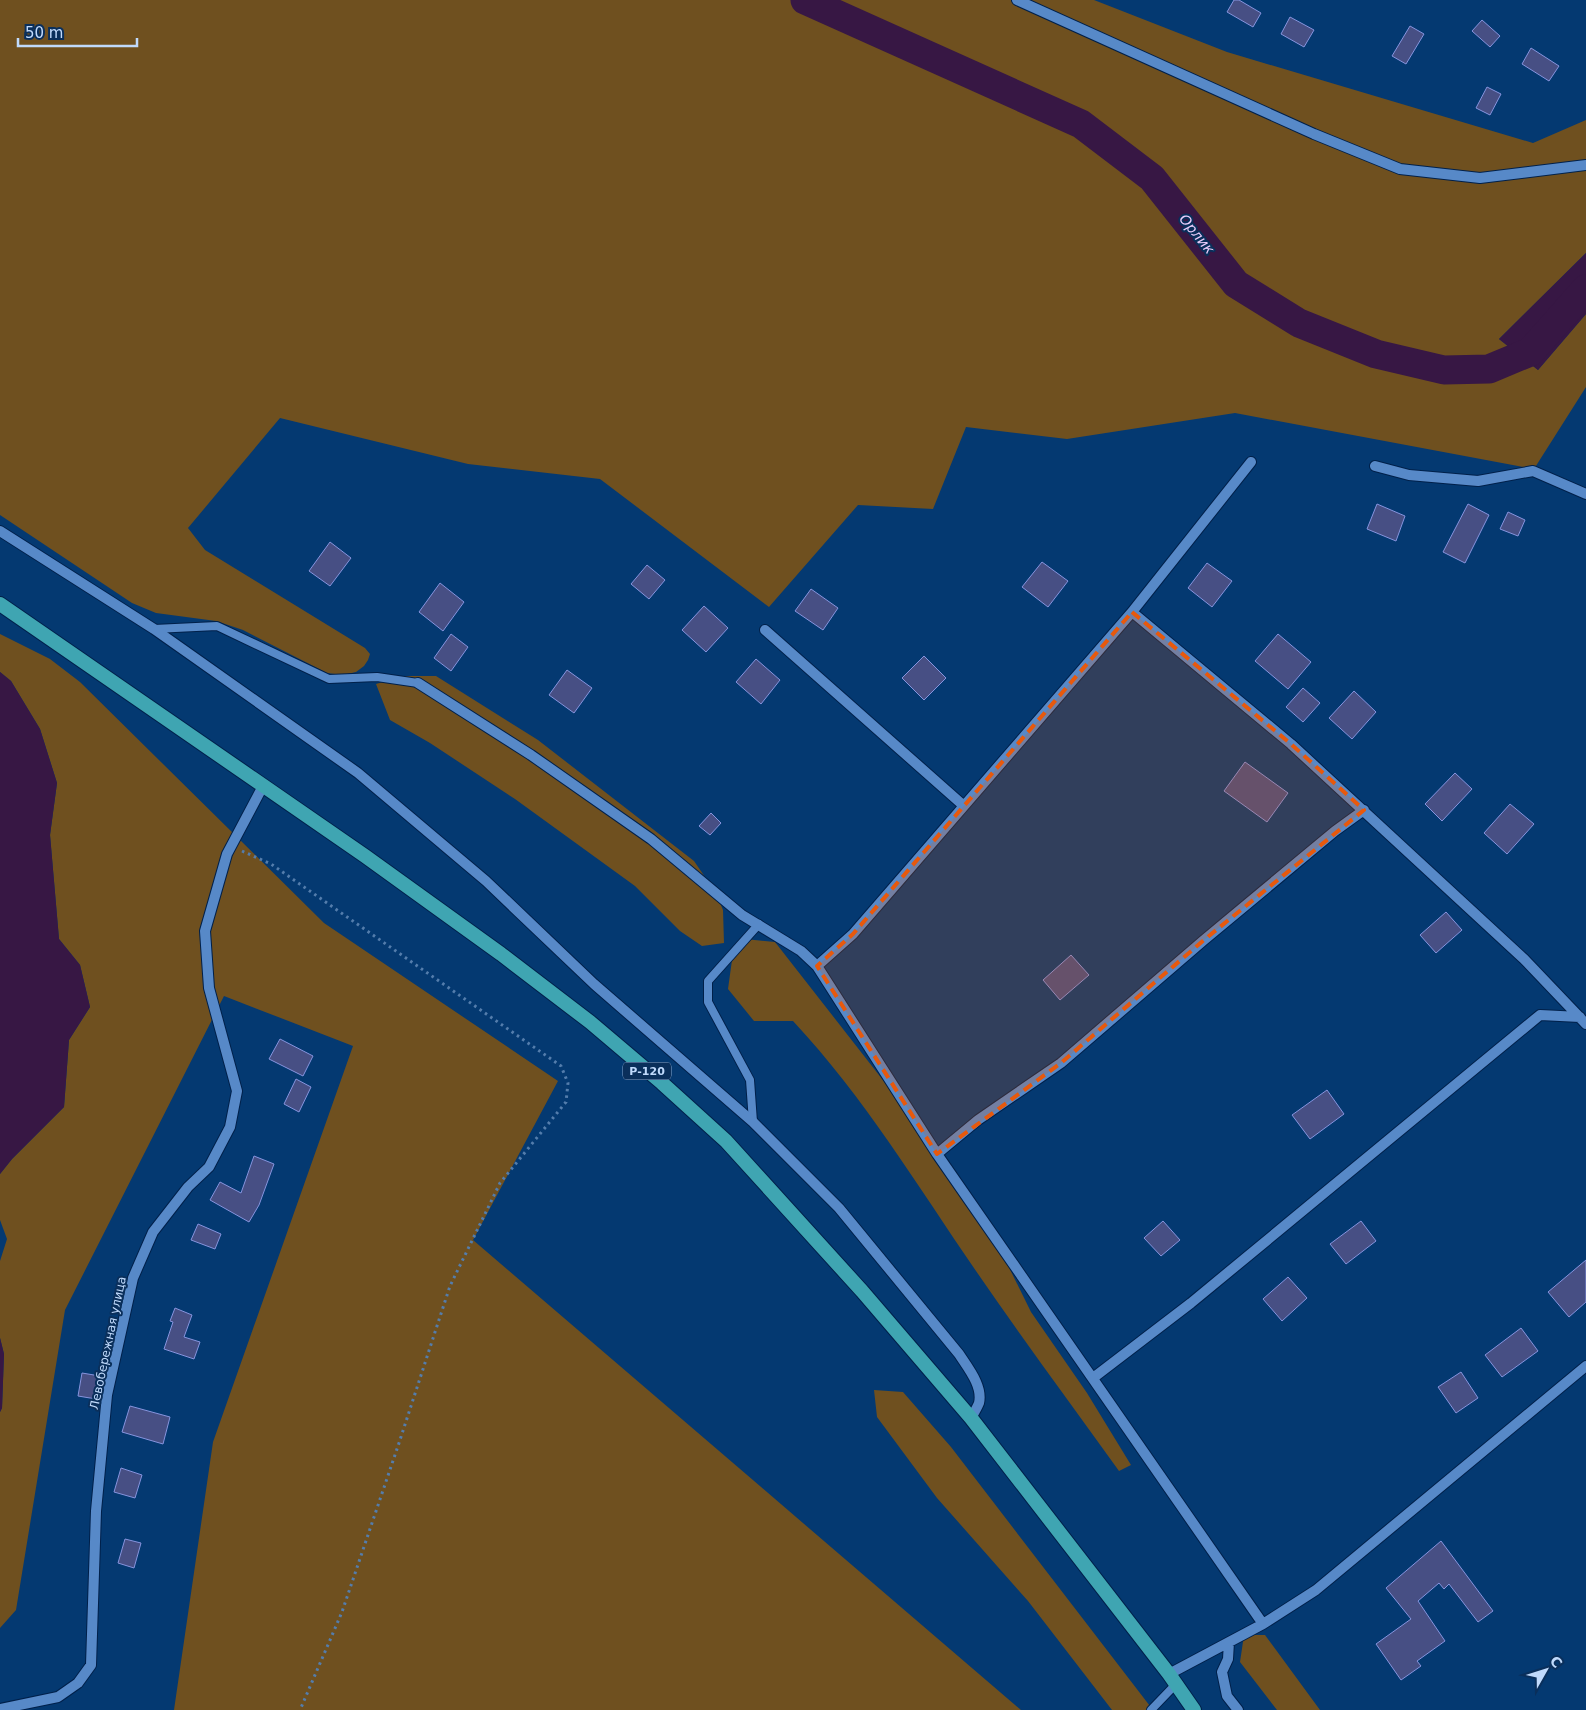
<svg xmlns="http://www.w3.org/2000/svg" width="1586" height="1710" font-family="'DejaVu Sans',sans-serif">
<style>
.green{fill:#6f501f}
.water{fill:#371744}
.lines{fill:none;stroke-linecap:round;stroke-linejoin:round}
.river{stroke:#371744;stroke-width:29}
.building{fill:#474f84;stroke:#8694de}
.service-casing{stroke:#00204a;stroke-width:10}
.minor-casing{stroke:#00204a;stroke-width:12}
.trunk-casing{stroke:#00204a;stroke-width:16}
.path{stroke:#547dac;stroke-width:3;stroke-dasharray:2.5 4;stroke-linecap:butt}
.service{stroke:#5789c8;stroke-width:8}
.minor{stroke:#5789c8;stroke-width:10}
.trunk{stroke:#3fa5b2;stroke-width:14}
.marked{fill:#e8590c;fill-opacity:0.2;stroke:#e8590c;stroke-width:4;stroke-dasharray:10 6;stroke-linejoin:round}
.labels{text-anchor:middle;stroke-width:4;stroke-linejoin:round;paint-order:stroke}
.shield{fill:#0a2f5b;stroke:#89a7cc;stroke-width:1}
.shield-label{font-size:11px;font-weight:bold;fill:#c0dafc}
.street-label{font-size:12px;fill:#c0dafc;stroke:#0a2f5b}
.water-label{font-size:14px;font-style:italic;fill:#edcefc;stroke:#0a2f5b}
</style>
<rect width="100%" height="100%" fill="#043971"/>
<path class="green" d="M0 0H1094L1227 52 1533 143 1586 120V253L1499 339 1538 370 1586 314V387L1534 469 1235 413 1067 439 966 427 933 509 858 505 769 607 600 479 468 464 280 418 188 528 205 550 365 648 370 654 368 660 364 666 356 672 343 675 327 673 243 630 216 621 156 613 132 603 0 515Z
M0 634 50 659 80 682 324 923 558 1081 473 1240 1021 1710H174L213 1442 353 1046 224 996 65 1310 16 1610 0 1628V1412L2 1408 4 1354 0 1338V1261L7 1239 0 1220V1174L12 1159 64 1107 69 1040 90 1007 80 965 59 939 50 835 57 783 40 729 11 681 0 672Z
M402 676H436L538 740 694 861 716 893 723 910 724 943 702 946 680 931 635 886 515 799 430 743 390 720 376 684Z
M745 939 775 942 893 1093 992 1233 1031 1312 1087 1393 1131 1465 1119 1471C1071 1404 1022 1338 976 1271 917 1185 864 1097 793 1021H754L728 989 732 960Z
M874 1390 903 1392 951 1447 1153 1710H1112L1028 1601 937 1498 877 1417Z
M1244 1635H1265L1320 1710H1277L1240 1662Z"/>
<path class="water" d="M1586 253V314L1538 370 1499 339Z
M0 672 11 681 40 729 57 783 50 835 59 939 80 965 90 1007 69 1040 64 1107 12 1159 0 1174Z
M0 1338 4 1354 2 1408 0 1412Z"/>
<g class="lines">
<path class="river" d="M805 0 1081 124 1152 178 1236 284 1299 323 1376 354 1444 370 1489 369 1530 352 1586 289"/>
</g>
<path class="building" d="M1234 0H1239L1261 13 1253 27 1227 12Z
M1290 17 1314 30 1304 47 1281 34Z
M1482 20 1500 36 1490 47 1472 31Z
M1410 26 1424 34 1406 64 1392 56Z
M1531 48 1559 66 1549 81 1522 64Z
M1487 87 1501 94 1490 115 1476 108Z
M1377 504 1405 516 1396 541 1367 529Z
M1468 504 1489 515 1465 563 1443 552Z
M1508 512 1525 520 1518 536 1500 529Z
M330 542 351 558 330 586 309 571Z
M1042 562 1068 581 1048 607 1022 587Z
M1207 563 1232 581 1212 607 1188 588Z
M647 565 665 580 649 599 631 584Z
M440 583 464 602 443 631 419 612Z
M811 589 838 608 823 630 795 611Z
M704 606 728 628 706 652 682 630Z
M451 634 468 647 451 671 434 658Z
M1278 634 1311 662 1288 689 1255 661Z
M924 656 946 678 924 700 902 678Z
M756 659 780 680 761 704 736 682Z
M567 670 592 688 574 713 549 695Z
M1303 688 1320 703 1303 722 1286 707Z
M1354 691 1376 712 1352 739 1329 718Z
M1245 762 1288 793 1267 822 1224 791Z
M1455 773 1472 789 1442 821 1425 804Z
M1510 804 1534 824 1507 854 1484 833Z
M711 813 721 823 710 835 699 826Z
M1446 912 1462 930 1436 953 1420 935Z
M1071 955 1089 975 1060 1000 1043 980Z
M280 1039 313 1056 303 1076 269 1059Z
M296 1079 311 1087 299 1112 284 1104Z
M1327 1090 1344 1114 1310 1139 1292 1115Z
M254 1156 274 1164 259 1205 249 1222 210 1200 220 1182 241 1193Z
M1163 1221 1180 1240 1161 1256 1144 1238Z
M1361 1221 1376 1241 1346 1264 1330 1244Z
M198 1224 221 1234 215 1249 191 1240Z
M1586 1260V1302L1569 1317 1548 1292Z
M1288 1277 1307 1298 1282 1321 1263 1299Z
M175 1308 192 1315 184 1337 200 1342 194 1359 164 1349 173 1322 170 1321Z
M1521 1328 1538 1351 1502 1377 1485 1355Z
M1461 1372 1478 1398 1456 1413 1438 1387Z
M82 1373 100 1376 96 1399 78 1396Z
M130 1406 170 1417 163 1444 122 1432Z
M121 1468 142 1475 135 1498 114 1492Z
M125 1539 141 1543 134 1568 118 1563Z
M1441 1541 1493 1611 1478 1622 1449 1584 1444 1589 1439 1583 1418 1601 1445 1641 1417 1661 1421 1666 1401 1680 1376 1644 1411 1619 1386 1588Z"/>
<g class="lines">
<defs>
<path id="service" d="M154 629 217 626 329 679 377 677 418 683
M753 1122 750 1080 708 1002V981L759 924
M1151 1710 1176 1684"/>
<path id="minor" d="M1017 0 1314 134 1400 169 1480 178 1586 165
M1375 466 1409 475 1478 481 1533 471 1586 494
M0 531 154 629 358 773 486 881 594 984 753 1122 839 1208 959 1354C968 1368 983 1386 979 1403 977 1408 974 1413 971 1418
M1132 612 1291 744 1524 959 1586 1024
M765 630 964 806
M418 683 531 755 651 839 742 915 801 951 817 966 853 934 1132 612 1251 462
M817 966 937 1154 1263 1624
M937 1154 978 1120 1061 1063 1204 940 1335 831 1364 810
M1093 1378 1191 1303 1540 1015 1580 1017
M1229 1642 1228 1659 1222 1672 1227 1696 1238 1710
M1169 1674 1263 1624 1316 1590 1586 1366
M0 1709 58 1697 78 1683 91 1665 96 1511 107 1395 133 1278 153 1232 188 1187 209 1167 230 1127 237 1091 209 988 205 931 227 854 263 786"/>
<path id="trunk" d="M0 604 365 856 501 954 590 1022 662 1083 726 1141 862 1291 971 1418 1169 1674 1194 1710"/>
</defs>
<use href="#service" class="service-casing"/>
<use href="#minor" class="minor-casing"/>
<use href="#trunk" class="trunk-casing"/>
<path class="path" d="M242 851 271 864 561 1066 568 1083 566 1102 500 1183 450 1286 399 1443 342 1612 300 1710"/>
<use href="#service" class="service"/>
<use href="#minor" class="minor"/>
<use href="#trunk" class="trunk"/>
</g>
<path class="marked" d="M1132 612 1291 744 1364 810 1204 940 1061 1063 937 1154 817 966 853 934Z"/>
<g class="labels">
<rect class="shield" x="623" y="1062.5" width="48" height="17" rx="4"/>
<g class="shield-label">
<text x="647" y="1075">Р-120</text>
</g>
<g class="street-label">
<text transform="translate(108 1343) rotate(-78)" y="4">Левобережная улица</text>
</g>
<g class="water-label">
<text transform="translate(1197 234) rotate(51)" y="5">Орлик</text>
</g>
</g>
<g transform="translate(1546 1670) rotate(51)" stroke="#0a2f5b" stroke-width="4" paint-order="stroke">
<path d="M0-4L9 19L0 12L-9 19Z" fill="#c0dafc"/>
<text y="-8" font-size="14" font-weight="bold" text-anchor="middle" fill="#c0dafc">С</text>
</g>
<path d="M18 38v8h119v-8" fill="none" stroke="#c0dafc" stroke-width="2.5"/>
<text x="25" y="38" font-size="15" fill="#c0dafc" stroke="#0a2f5b" stroke-width="4" paint-order="stroke">50 m</text>
</svg>
